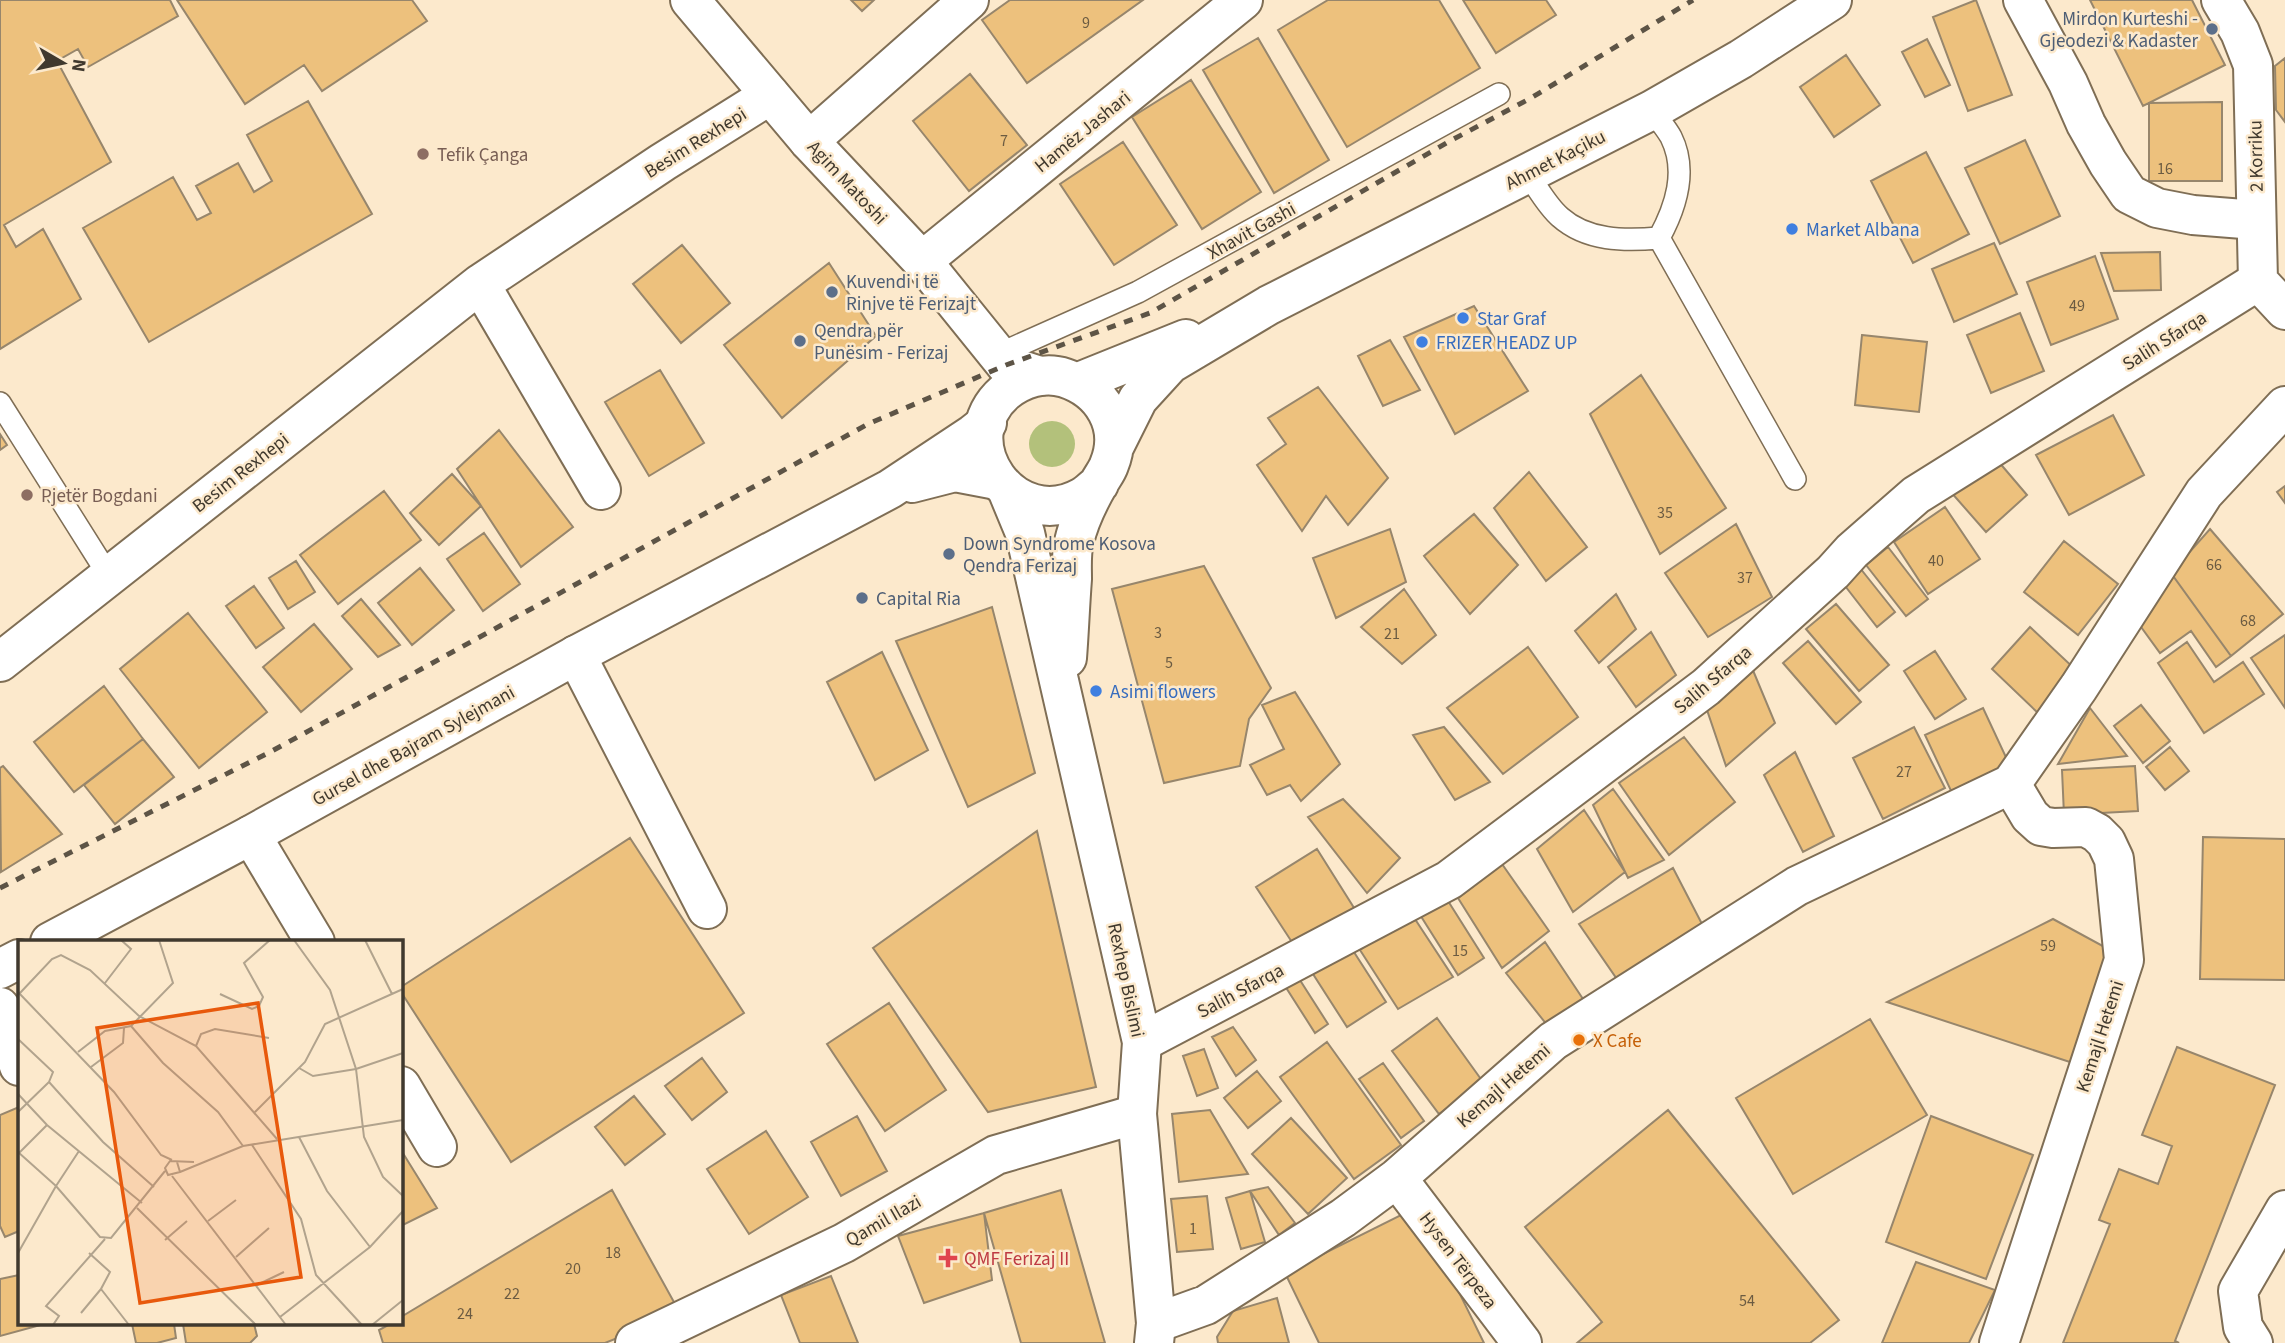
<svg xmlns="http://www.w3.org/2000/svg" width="2285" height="1343" font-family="'Source Sans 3',sans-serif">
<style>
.green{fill:#b3c17b}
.building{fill:#edc17d;stroke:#97866c;stroke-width:2}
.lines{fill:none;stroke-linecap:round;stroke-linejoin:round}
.service-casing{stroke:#7f6e55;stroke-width:24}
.minor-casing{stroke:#7f6e55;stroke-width:42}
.tertiary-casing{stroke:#7f6e55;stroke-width:42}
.secondary-casing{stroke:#7f6e55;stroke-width:42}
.primary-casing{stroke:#7f6e55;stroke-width:42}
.service{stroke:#fff;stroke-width:21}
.minor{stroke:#fff;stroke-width:38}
.tertiary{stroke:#fff;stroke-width:38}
.secondary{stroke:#fff;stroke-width:38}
.primary{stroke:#fff;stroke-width:38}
.rail{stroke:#5d5446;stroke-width:5;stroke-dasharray:9 9;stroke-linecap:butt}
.service-dot{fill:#5c6f8a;stroke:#fce9cc;stroke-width:2.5}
.education-dot{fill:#8d6e63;stroke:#fce9cc;stroke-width:2.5}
.shop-dot{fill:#3f7fe0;stroke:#fce9cc;stroke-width:2.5}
.food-dot{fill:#e8710a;stroke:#fce9cc;stroke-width:2.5}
.health-dot{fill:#e0444e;stroke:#fce9cc;stroke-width:2.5}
.labels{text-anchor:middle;stroke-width:5;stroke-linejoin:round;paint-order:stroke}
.number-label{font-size:16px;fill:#6b5b42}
.service-label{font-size:19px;fill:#4e5e75;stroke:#fce9cc;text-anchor:start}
.street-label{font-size:19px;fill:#40392e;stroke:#fce9cc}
.education-label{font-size:19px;fill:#785e54;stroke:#fce9cc;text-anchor:start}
.shop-label{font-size:19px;fill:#366cbe;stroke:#fce9cc;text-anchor:start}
.food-label{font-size:19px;fill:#c56008;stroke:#fce9cc;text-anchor:start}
.health-label{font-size:19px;fill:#be3a42;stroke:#fce9cc;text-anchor:start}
.inset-road{fill:none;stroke:#b1a38d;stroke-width:2}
.view{fill:#e8590c;fill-opacity:0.15;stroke:#e8590c;stroke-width:3.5}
.inset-edge{fill:none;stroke:#40392e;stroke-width:3.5}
</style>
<rect width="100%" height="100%" fill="#fce9cc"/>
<path class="green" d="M1029 444a23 23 0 1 1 46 0a23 23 0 1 1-46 0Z"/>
<path class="building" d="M0 0H170L178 16 88 67 78 49 57 61 111 162 4 225 16 247 43 229 81 299 0 349Z
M177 0H412L427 21 322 91 304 65 245 104Z
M851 0H874L862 11Z
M1010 0H1143L1027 83 982 20Z
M1328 0H1439L1480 68 1347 147 1278 30Z
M1463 0H1546L1556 15 1496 53Z
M1976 0 2012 95 1968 111 1933 17Z
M2090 0H2192L2225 65 2143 106Z
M1258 38 1329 160 1274 193 1203 70Z
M1927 39 1950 85 1925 97 1902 52Z
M1846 55 1880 105 1834 137 1800 87Z
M2285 58V122L2276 110 2275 66Z
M970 74 1027 145 969 191 913 121Z
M1191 80 1261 192 1202 229 1132 117Z
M308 101 372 214 149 342 83 228 173 177 197 220 211 213 196 186 238 163 254 192 272 181 247 135Z
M2222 102V181H2149V103Z
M2025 140 2060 216 2000 244 1965 168Z
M1123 142 1177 225 1114 265 1060 184Z
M1926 152 1969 234 1913 263 1871 181Z
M1994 243 2017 294 1954 322 1932 269Z
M682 245 730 303 681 343 633 284Z
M2160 252 2161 290 2114 291 2101 253Z
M2095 256 2118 319 2051 345 2027 282Z
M829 263 876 336 782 418 724 345Z
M1474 306 1528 391 1455 434 1404 337Z
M2020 313 2044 371 1991 393 1967 335Z
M1862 335 1927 342 1919 412 1855 405Z
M1390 340 1420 390 1383 406 1358 356Z
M660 370 704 443 649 476 605 402Z
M1641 375 1726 508 1660 554 1590 414Z
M1318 387 1388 478 1348 525 1326 496 1302 531 1257 465 1286 444 1268 418Z
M2113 415 2144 475 2069 515 2036 455Z
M499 430 573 527 521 567 457 469Z
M0 434 7 445 0 450Z
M1992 454 2027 495 1986 532 1950 491Z
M1529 472 1587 547 1546 581 1494 508Z
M452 474 481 506 439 545 410 513Z
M2285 486V503L2277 492Z
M384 491 421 540 338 604 300 555Z
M1945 507 1980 559 1928 594 1894 542Z
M1474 514 1518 565 1470 614 1424 556Z
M1736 524 1772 597 1708 637 1665 573Z
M1390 529 1406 582 1336 618 1313 558Z
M2210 529 2283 614 2231 656 2171 573Z
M484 533 520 584 483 611 447 559Z
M2064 541 2118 584 2078 635 2024 592Z
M1888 547 1928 599 1906 616 1866 565Z
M296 561 315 592 288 609 269 578Z
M1204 566 1271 688 1249 719 1240 766 1164 783 1112 589Z
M420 568 454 610 412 645 378 603Z
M1860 568 1895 612 1877 627 1842 582Z
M2171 573 2231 656 2216 667 2191 631 2160 653 2136 620Z
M254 586 284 628 256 648 226 606Z
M1404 589 1436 635 1402 664 1361 627Z
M1616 594 1636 629 1599 663 1575 631Z
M361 599 400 645 378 657 342 616Z
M1836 604 1889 665 1859 691 1806 629Z
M992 607 1035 773 968 807 896 641Z
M188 613 267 712 199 768 120 669Z
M314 624 352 669 301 712 263 667Z
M2030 627 2077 671 2038 713 1992 669Z
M1651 632 1676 675 1636 707 1608 667Z
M2285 635V708L2251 658Z
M1808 641 1861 702 1836 724 1783 663Z
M2187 642 2214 682 2243 662 2264 694 2204 733 2158 663Z
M1528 647 1578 717 1503 774 1447 708Z
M1935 651 1966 699 1935 719 1904 671Z
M882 652 928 750 875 780 827 682Z
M1752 668 1775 723 1726 766 1706 707Z
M104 686 143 739 74 792 34 742Z
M1295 692 1340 764 1301 801 1290 785 1267 795 1250 765 1284 749 1262 705Z
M2141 705 2170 741 2143 763 2114 726Z
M1983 708 2011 768 1953 795 1925 735Z
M2090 708 2127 756 2058 764Z
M1444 727 1490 782 1455 800 1413 735Z
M1914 727 1945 788 1883 819 1853 758Z
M1684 737 1735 802 1669 855 1619 783Z
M143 739 174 777 115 824 84 785Z
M2170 747 2189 771 2165 790 2146 767Z
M1795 752 1834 836 1803 852 1764 775Z
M3 766 62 834 1 872 0 768Z
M2135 766 2138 811 2064 815 2062 770Z
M1613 789 1664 860 1628 878 1593 805Z
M1343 799 1400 858 1367 893 1308 817Z
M1584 810 1625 872 1573 912 1537 849Z
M1037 831 1096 1087 988 1112 873 948Z
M2203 837 2285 839V980L2200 979Z
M630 838 744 1013 511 1162 401 992V987Z
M1317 849 1361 919 1301 956 1256 887Z
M1502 864 1549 931 1502 968 1458 898Z
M1673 868 1702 924 1619 982 1579 924Z
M1443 893 1484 958 1458 975 1417 910Z
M1411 913 1453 977 1398 1009 1360 950Z
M2053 919 2112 951 2079 1065 1887 1002Z
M1545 942 1587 1005 1551 1030 1506 973Z
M1352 949 1386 1002 1347 1027 1313 974Z
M1298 977 1328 1024 1315 1033 1285 986Z
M889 1003 946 1090 885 1131 827 1044Z
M1437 1018 1483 1082 1439 1114 1392 1051Z
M1870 1019 1927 1115 1793 1194 1736 1098Z
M1233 1027 1256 1060 1236 1076 1212 1037Z
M1327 1042 1401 1145 1354 1179 1280 1077Z
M2177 1047 2275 1085 2175 1341 2179 1343H2063L2110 1224 2099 1220 2119 1169 2158 1184 2172 1146 2142 1135Z
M1204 1049 1218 1088 1197 1096 1183 1056Z
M702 1058 727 1092 692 1120 665 1086Z
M1383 1063 1424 1121 1401 1138 1359 1079Z
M1257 1071 1281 1101 1248 1128 1224 1098Z
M634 1096 665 1134 625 1165 595 1127Z
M19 1107V1231L5 1237 0 1226V1115Z
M1210 1110 1248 1174 1179 1182 1172 1114Z
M1668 1110 1839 1320 1810 1343H1577L1602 1322 1525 1227Z
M857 1116 887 1171 841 1196 811 1142Z
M1931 1116 2033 1155 1986 1279 1886 1242Z
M1291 1118 1347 1178 1308 1214 1252 1154Z
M766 1131 808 1197 749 1234 707 1169Z
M401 1150 437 1208 401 1226Z
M1268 1187 1295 1223 1279 1235 1250 1191Z
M612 1190 680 1313 605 1343H383L379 1330 390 1324H401V1317Z
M1061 1190 1105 1343H1021L984 1213Z
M1250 1191 1265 1242 1241 1249 1226 1198Z
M1207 1196 1213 1249 1177 1252 1171 1199Z
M1417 1207 1484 1343H1319L1285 1273Z
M984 1213 992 1280 924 1303 898 1236Z
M1916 1262 1995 1290 1969 1343H1882Z
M19 1275V1324H44L0 1336V1279Z
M831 1276 858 1343H800L781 1295Z
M1277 1298 1289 1343H1218L1217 1337 1233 1311Z
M132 1324H174L176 1338 157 1343H136Z
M183 1324H254L257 1336 250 1343H186Z"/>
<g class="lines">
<defs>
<path id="service" d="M1652 110C1658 119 1666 128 1671 137 1688 171 1676 207 1659 238
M1527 173C1537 187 1547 206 1560 217 1587 241 1624 241 1659 238
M1659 238 1795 479
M997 355 1138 292 1499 94
M0 403 109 576"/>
<path id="minor" d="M2023 0 2068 83 2086 124 2108 163 2129 194 2157 208 2193 215 2256 220
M809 141 969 0
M922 261 1243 0
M480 284 601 490
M576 655 707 909
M0 662 480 284 663 162 770 95
M251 835 315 942
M0 1007 19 1066
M1142 1042 1449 880 1706 687 1833 572 1852 551 1916 495 2258 281
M401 1086 437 1147
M1397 1178 1522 1343
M1156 1323 1206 1305 1343 1218 1397 1178 1553 1041 1797 886 2011 784 2079 687 2204 493 2285 406
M635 1343 844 1243 996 1155 1137 1114
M1999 1343 2124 960 2114 859 2106 842 2097 833 2086 827 2053 828 2041 826 2030 816 2011 784
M2253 1343 2243 1327 2238 1291 2285 1210"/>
<path id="tertiary" d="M2221 0 2240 32 2253 65 2258 281 2285 310
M912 483 955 472 997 480
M50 942 251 835 576 655 890 489 973 434 987 423
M0 969 19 959"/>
<path id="secondary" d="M690 0 809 141 922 261 1006 365 1040 376"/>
<path id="primary" d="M1079 382 1186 339
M1115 445 1138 399 1170 364 1269 305 1652 110 1741 59 1832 0
M1008 492 1025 533 1142 1042 1137 1114 1156 1323 1154 1343
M1067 658C1069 632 1070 605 1072 579 1072 566 1071 553 1074 542 1079 520 1088 502 1099 483 1102 477 1107 471 1109 465 1125 426 1102 390 1065 378 1044 371 1021 379 1005 392 948 442 1014 535 1082 497 1088 494 1093 488 1099 484"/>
</defs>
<use href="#service" class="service-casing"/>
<use href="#minor" class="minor-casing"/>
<use href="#tertiary" class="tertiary-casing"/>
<use href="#secondary" class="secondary-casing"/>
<use href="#primary" class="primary-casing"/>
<use href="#service" class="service"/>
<use href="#minor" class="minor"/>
<use href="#tertiary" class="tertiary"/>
<use href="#secondary" class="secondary"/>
<use href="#primary" class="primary"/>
<path class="rail" d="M0 888 272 751 868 424 1006 365 1150 313 1450 141 1531 98 1693 0"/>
</g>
<g class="service-dot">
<circle cx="2212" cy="29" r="7"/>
<circle cx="832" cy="292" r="7"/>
<circle cx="800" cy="341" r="7"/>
<circle cx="949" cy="554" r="7"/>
<circle cx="862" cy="598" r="7"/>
</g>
<g class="education-dot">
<circle cx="423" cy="154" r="7"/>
<circle cx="27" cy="495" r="7"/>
</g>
<g class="shop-dot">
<circle cx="1792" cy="229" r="7"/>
<circle cx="1463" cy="318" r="7"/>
<circle cx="1422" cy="342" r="7"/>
<circle cx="1096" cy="691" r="7"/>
</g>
<circle class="food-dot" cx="1579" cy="1040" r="7"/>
<path class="health-dot" d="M944.5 1247.5h7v7h7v7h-7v7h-7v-7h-7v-7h7z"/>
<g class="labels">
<g class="number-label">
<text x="1086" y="28">9</text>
<text x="1004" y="146">7</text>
<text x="2165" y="174">16</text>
<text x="2077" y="311">49</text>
<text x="1665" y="518">35</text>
<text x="1936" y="566">40</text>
<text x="2214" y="570">66</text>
<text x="1745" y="583">37</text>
<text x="2248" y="626">68</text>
<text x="1158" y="638">3</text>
<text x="1392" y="639">21</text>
<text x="1169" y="668">5</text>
<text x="1904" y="777">27</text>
<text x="2048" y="951">59</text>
<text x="1460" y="956">15</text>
<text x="1193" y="1234">1</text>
<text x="613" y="1258">18</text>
<text x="573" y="1274">20</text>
<text x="512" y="1299">22</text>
<text x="1747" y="1306">54</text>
<text x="465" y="1319">24</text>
</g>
<g class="service-label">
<text x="2198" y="25" text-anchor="end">Mirdon Kurteshi -<tspan x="2198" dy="22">Gjeodezi &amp; Kadaster</tspan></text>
<text x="846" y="288">Kuvendi i të<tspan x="846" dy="22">Rinjve të Ferizajt</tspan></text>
<text x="814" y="337">Qendra për<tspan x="814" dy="22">Punësim - Ferizaj</tspan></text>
<text x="963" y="550">Down Syndrome Kosova<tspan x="963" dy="22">Qendra Ferizaj</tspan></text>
<text x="876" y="605">Capital Ria</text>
</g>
<g class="street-label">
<text transform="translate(1082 131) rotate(-39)" y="7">Hamëz Jashari</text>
<text transform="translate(695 142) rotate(-32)" y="7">Besim Rexhepi</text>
<text transform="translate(2255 156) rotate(-91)" y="7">2 Korriku</text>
<text transform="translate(1555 159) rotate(-27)" y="7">Ahmet Kaçiku</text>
<text transform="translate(848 182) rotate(47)" y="7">Agim Matoshi</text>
<text transform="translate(1251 230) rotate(-29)" y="7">Xhavit Gashi</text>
<text transform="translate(2164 340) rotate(-32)" y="7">Salih Sfarqa</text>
<text transform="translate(240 472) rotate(-38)" y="7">Besim Rexhepi</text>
<text transform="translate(1712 679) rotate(-40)" y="7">Salih Sfarqa</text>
<text transform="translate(413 745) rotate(-29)" y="7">Gursel dhe Bajram Sylejmani</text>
<text transform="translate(1127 980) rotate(78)" y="7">Rexhep Bislimi</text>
<text transform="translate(1240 990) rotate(-28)" y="7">Salih Sfarqa</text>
<text transform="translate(2099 1036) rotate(-72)" y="7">Kemajl Hetemi</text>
<text transform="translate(1503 1085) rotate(-41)" y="7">Kemajl Hetemi</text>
<text transform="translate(883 1220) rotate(-30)" y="7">Qamil Ilazi</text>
<text transform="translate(1459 1260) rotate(53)" y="7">Hysen Tërpeza</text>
</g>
<g class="education-label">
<text x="437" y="161">Tefik Çanga</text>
<text x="41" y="502">Pjetër Bogdani</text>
</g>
<g class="shop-label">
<text x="1806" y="236">Market Albana</text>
<text x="1477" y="325">Star Graf</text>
<text x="1436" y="349">FRIZER HEADZ UP</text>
<text x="1110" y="698">Asimi flowers</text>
</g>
<g class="food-label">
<text x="1593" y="1047">X Cafe</text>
</g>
<g class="health-label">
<text x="964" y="1265">QMF Ferizaj II</text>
</g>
</g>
<g transform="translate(18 940)">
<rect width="385" height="385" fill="#fce9cc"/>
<path class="inset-road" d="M276 0 312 50 338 129 346 197 365 237 385 256M347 0 374 54M87 43 113 9 103 0M0 52 96 152 143 215 154 220M2 53 34 19 43 15 72 30 121 76 178 106 259 199M202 54 234 69 241 66 245 57 226 23 252 0M113 86 145 123 200 172 225 206M0 99 35 132 31 142 85 202 136 247M178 106 183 94 197 89 251 98M60 112 87 91 113 86 155 43 141 0M73 127 105 103 106 88M281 128 295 136 338 129 385 113M0 154 29 185 124 263M0 172 31 142M237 172 287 122 307 84 385 49M281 197 309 251 352 307M234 205 283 279 298 335 344 385M0 212 38 246 61 211M1 213 29 185M159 222 162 232 150 235 147 228 152 221 176 222M162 232 225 206 385 180M154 236 268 385M119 268 238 385M190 281 218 260M147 300 169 281M0 313 38 246 82 297 93 298 147 231M71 313 92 332 83 349 111 385M218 317 251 288M239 345 266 332M63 373 83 349M262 377 352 307 385 271M35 385 41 376 28 366 87 299M354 385 385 360"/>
<path class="view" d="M240 63 283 337 122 363 79 88Z"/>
<rect width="385" height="385" class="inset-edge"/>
</g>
<g transform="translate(63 63) rotate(99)" stroke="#fce9cc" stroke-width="5" paint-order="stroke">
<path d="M0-5L12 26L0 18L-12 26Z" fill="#40392e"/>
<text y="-10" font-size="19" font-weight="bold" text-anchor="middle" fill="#40392e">N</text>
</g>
</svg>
